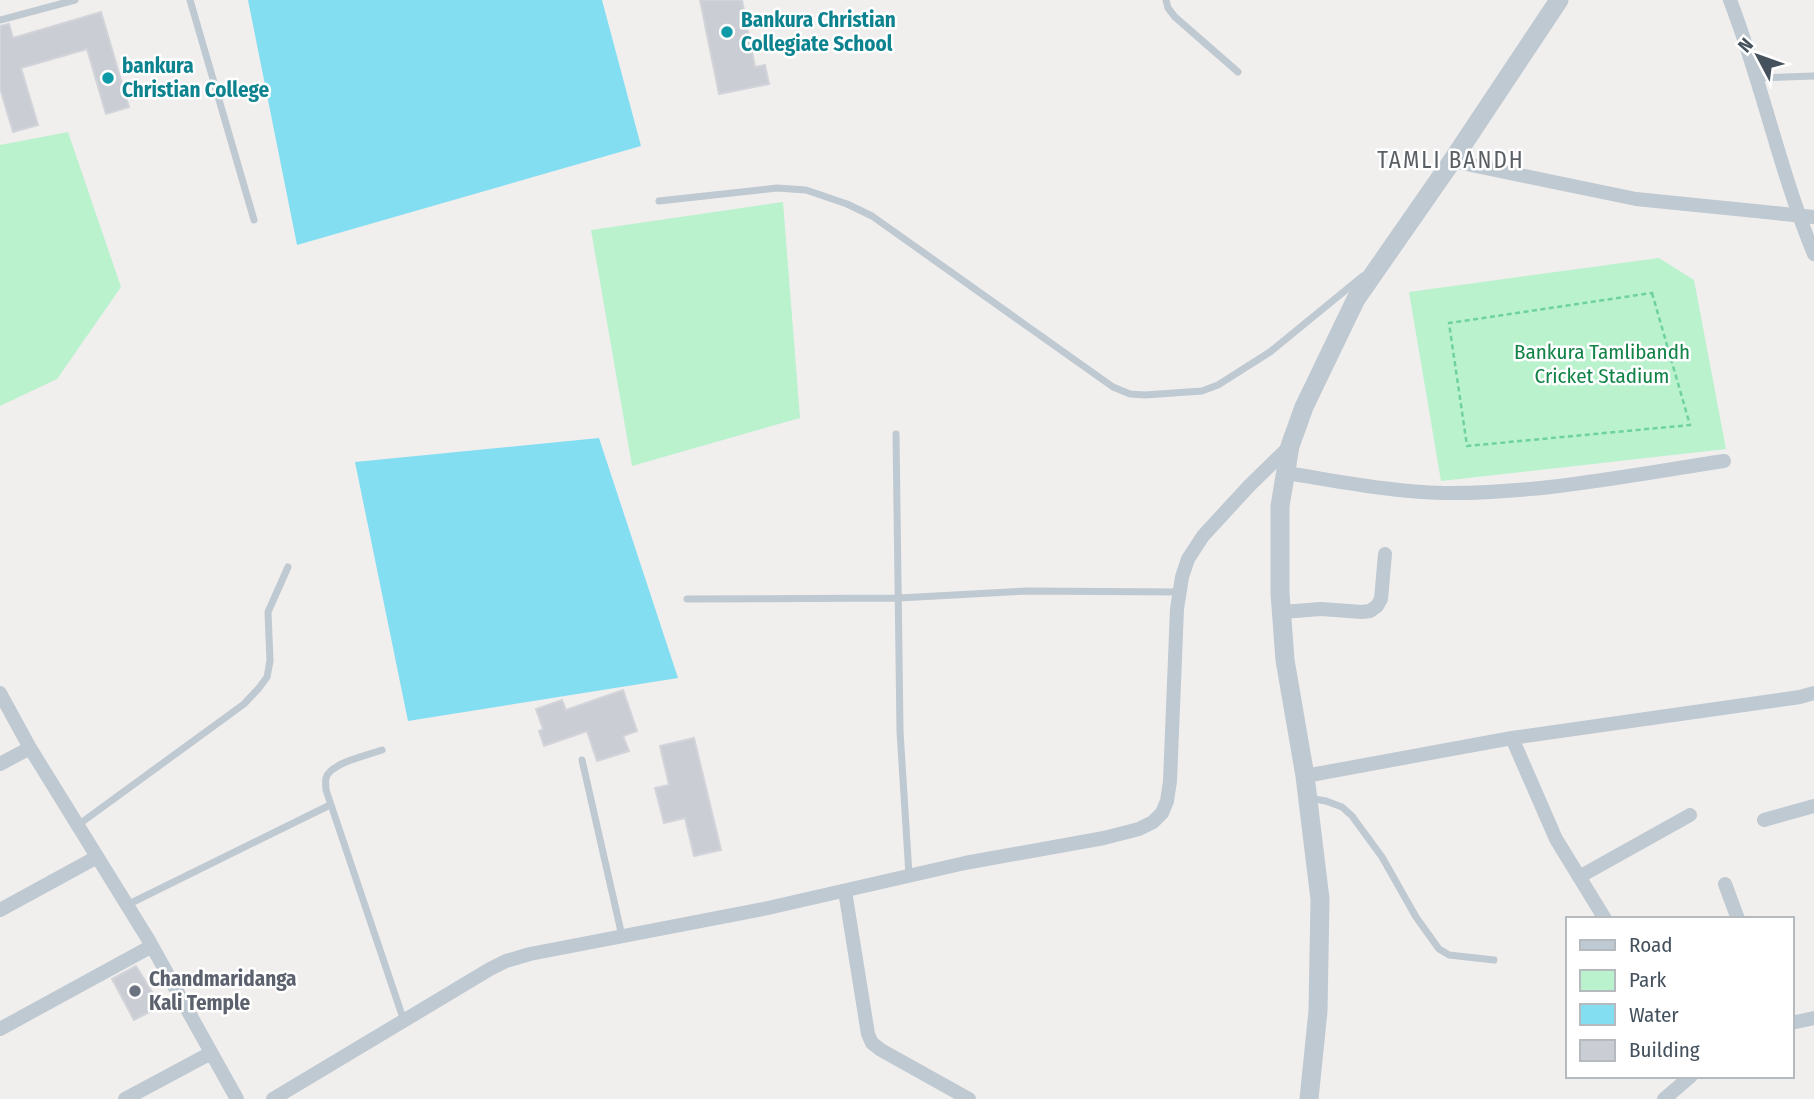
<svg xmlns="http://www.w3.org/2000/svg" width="1814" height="1099" font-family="'Fira Sans Condensed',sans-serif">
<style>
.green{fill:#b9f2cd}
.water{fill:#84def1}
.building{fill:#cacdd3;stroke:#d2d4da;stroke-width:2}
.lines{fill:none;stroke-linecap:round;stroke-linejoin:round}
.path{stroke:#6fd29e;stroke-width:2.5;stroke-dasharray:5 3.5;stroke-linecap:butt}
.service{stroke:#bec9d1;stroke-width:7}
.minor{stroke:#bec9d1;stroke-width:14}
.tertiary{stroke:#bec9d1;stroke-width:19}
.culture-dot{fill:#0f9aa8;stroke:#fff;stroke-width:2.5}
.worship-dot{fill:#6b7280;stroke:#fff;stroke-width:2.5}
.labels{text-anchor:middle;stroke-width:5;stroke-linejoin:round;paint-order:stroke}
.culture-label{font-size:21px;font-weight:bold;fill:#0d838f;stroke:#fff;text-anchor:start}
.park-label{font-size:21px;fill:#118347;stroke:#fff}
.worship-label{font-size:21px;font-weight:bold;fill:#5b616d;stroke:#fff;text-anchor:start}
.neighbourhood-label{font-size:23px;letter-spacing:2px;fill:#5a5f64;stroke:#fff}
</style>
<rect width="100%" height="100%" fill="#f1eeee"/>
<path class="green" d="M68 132 121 287 57 379 0 406V145Z
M783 202 800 418 632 466 591 230Z
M1659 258 1694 280 1726 449 1441 481 1409 292Z"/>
<path class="water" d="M248 0H602L641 146 297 245Z
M599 438 678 678 408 721 355 462Z"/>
<path class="building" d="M700 0H742L755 67 765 65 769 84 719 94Z
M101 12 129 107 106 114 87 49 21 68 38 125 13 132 0 88V26L9 24 13 38Z
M623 690 637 731 623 736 629 751 597 761 587 731 544 746 539 731 543 729 536 709 562 700 566 710Z
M694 738 721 850 694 856 685 818 664 823 655 788 669 785 660 746Z
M136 966 161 1006 134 1020 112 979Z"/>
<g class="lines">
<path class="path" d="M1652 293 1690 425 1467 446 1449 323Z"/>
<path class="service" d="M190 0 254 220
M1166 0 1168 8 1175 17 1238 72
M0 20 75 0
M1757 78 1814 76
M659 201 777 188 806 190 847 204 872 216 1113 387 1130 394 1145 395 1202 391 1218 385 1270 352 1363 276
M896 434 900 731 909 875
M687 599 899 598 1027 591 1179 592
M382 750C368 755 330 763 326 778 325 782 326 786 326 790L404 1021
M582 760 622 936
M1308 798 1326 801 1342 807 1352 816 1382 857 1416 917 1439 949 1449 955 1494 960
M78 825 244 704 259 688 267 677 270 661 268 612 288 567
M127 905 330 805"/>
<path class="minor" d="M1730 0C1762 83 1780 172 1814 254
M1452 161 1636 199 1814 217
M1286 473C1338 481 1391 492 1444 493 1538 494 1631 475 1724 461
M1282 612 1321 609 1362 612 1370 611 1377 606 1381 599 1385 554
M0 693 30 748 148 939 237 1099
M1512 738 1556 839 1605 919
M0 764 30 748
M1305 776 1512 738 1800 697 1814 693
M1764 820 1814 806
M1579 877 1690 815
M1725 884 1738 919
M845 891 868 1034 872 1043 881 1050 969 1099
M0 910 97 857
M1791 1023 1814 1018
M0 1029 152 946
M125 1099 211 1053
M273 1099 490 969 506 961 530 954 768 908 965 863 1104 838 1139 829 1153 822 1162 813 1167 801 1170 781 1177 609 1182 577 1188 559 1203 536 1249 486 1290 446
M1664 1099 1691 1076"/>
<path class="tertiary" d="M1309 1099 1318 1011 1320 899 1305 776 1285 660 1280 593V506L1290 446 1304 407 1356 299 1452 161 1559 0"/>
</g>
<g class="culture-dot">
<circle cx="727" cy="32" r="7"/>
<circle cx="108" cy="78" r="7"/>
</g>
<circle class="worship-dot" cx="135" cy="991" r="7"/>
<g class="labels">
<g class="culture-label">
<text x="741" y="27">Bankura Christian<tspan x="741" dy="24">Collegiate School</tspan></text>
<text x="122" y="73">bankura<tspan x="122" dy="24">Christian College</tspan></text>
</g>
<g class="park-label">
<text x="1602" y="359">Bankura Tamlibandh<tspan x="1602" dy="24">Cricket Stadium</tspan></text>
</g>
<g class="worship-label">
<text x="149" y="986">Chandmaridanga<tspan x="149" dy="24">Kali Temple</tspan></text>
</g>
<g class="neighbourhood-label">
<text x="1451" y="168">TAMLI BANDH</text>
</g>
</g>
<rect x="1566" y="917" width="228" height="161" fill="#ffffff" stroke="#b5babe" stroke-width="2"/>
<rect x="1580" y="940" width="35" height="10" fill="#bec9d1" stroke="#b5babe" stroke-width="2"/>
<text x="1629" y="952" font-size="21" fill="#45525d">Road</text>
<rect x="1580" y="970" width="35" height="21" fill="#b9f2cd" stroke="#b5babe" stroke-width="2"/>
<text x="1629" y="987" font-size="21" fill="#45525d">Park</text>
<rect x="1580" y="1004" width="35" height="21" fill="#84def1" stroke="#b5babe" stroke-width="2"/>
<text x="1629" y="1022" font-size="21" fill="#45525d">Water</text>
<rect x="1580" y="1040" width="35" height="21" fill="#cacdd3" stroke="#b5babe" stroke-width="2"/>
<text x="1629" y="1057" font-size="21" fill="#45525d">Building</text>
<g transform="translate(1758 56) rotate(311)" stroke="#ffffff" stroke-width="5" paint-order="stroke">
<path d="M0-5L12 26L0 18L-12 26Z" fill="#45525d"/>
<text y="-10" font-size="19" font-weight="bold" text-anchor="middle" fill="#45525d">N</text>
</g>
</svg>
